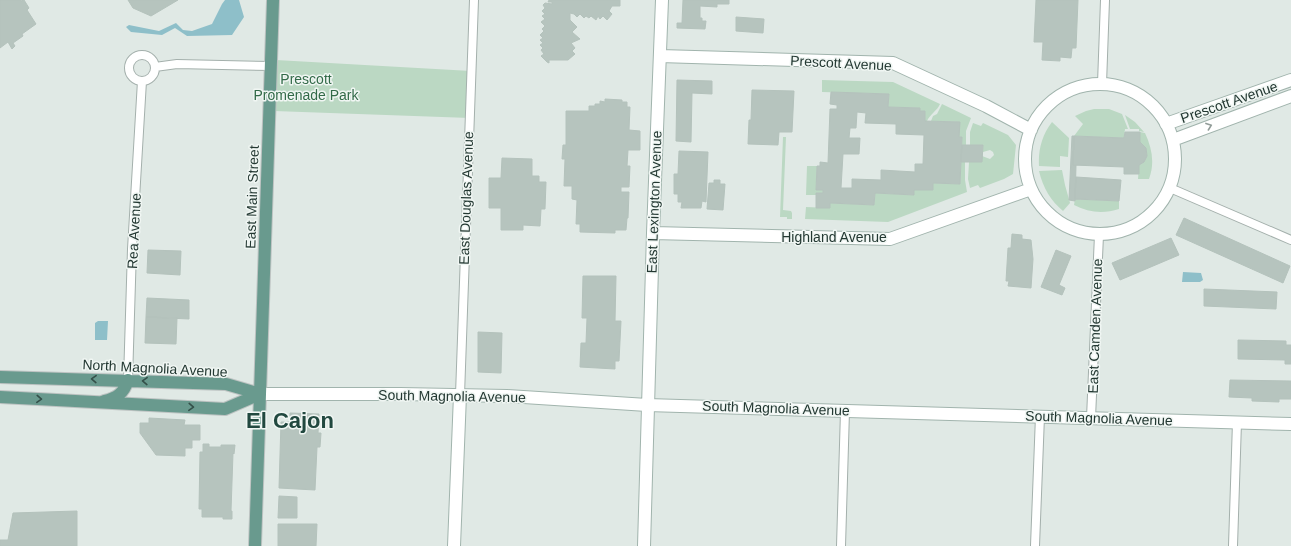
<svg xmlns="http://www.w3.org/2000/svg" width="1291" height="546" font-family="Arial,sans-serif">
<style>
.green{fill:#bbd8c3}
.water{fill:#8ebfc9}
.building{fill:#b6c4be;stroke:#b4c2bc;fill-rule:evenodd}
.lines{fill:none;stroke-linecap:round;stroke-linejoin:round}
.street-casing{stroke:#a4b0ac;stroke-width:10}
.secondary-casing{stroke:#a1b4ad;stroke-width:14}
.primary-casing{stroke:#bdc3c2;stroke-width:14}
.street{stroke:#fff;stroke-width:8}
.secondary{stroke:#fff;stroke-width:12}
.primary{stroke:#699a8e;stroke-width:12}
.oneway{stroke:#919c98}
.oneway2{stroke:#345049}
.labels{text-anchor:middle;stroke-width:3;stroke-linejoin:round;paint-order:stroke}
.street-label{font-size:14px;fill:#233832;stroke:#f0f6f3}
.park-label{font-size:14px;fill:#326a48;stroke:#f0f6f3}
.town-label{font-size:22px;font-weight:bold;fill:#21483f;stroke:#f0f6f3}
</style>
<rect width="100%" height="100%" fill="#e0e9e5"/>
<path class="green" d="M276 60 471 71 470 118 274 111Z
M822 80 893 82 940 104C937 111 930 114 927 121H925V111H920V108L888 107 889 94 822 92Z
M942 104 971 118 966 131V145H962V137H959V122L931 121 933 116 937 114Z
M1094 109H1109L1122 114 1128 129H1125L1124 138 1074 136 1083 124 1075 116 1086 111Z
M1125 115 1135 122 1144 132 1139 131V129H1130Z
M1052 122 1069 138 1068 157 1060 156V167L1039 166C1038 150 1042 135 1052 122Z
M973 123 981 126 983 123 1008 135 1016 145 1013 174 1004 179 980 188 978 185 970 188 968 179 969 162H982V156L990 159 994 155 993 152 990 150 983 152V145H970V132Z
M1140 132 1145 133C1152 148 1155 163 1149 179H1138L1139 165C1149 159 1149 149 1140 142Z
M783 137H786L783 210 791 211 792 213V219H787V217H780Z
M961 162H965V180L967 192 888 222 805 219 806 207 830 208V203L874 205 875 193 914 195V190H933V183L960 184Z
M807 166H817L816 189 823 190V193H817L816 195H806Z
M1062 170 1065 185 1070 203 1063 211C1051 201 1043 188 1039 171Z
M1075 199 1119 201V209C1104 214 1089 213 1074 205Z"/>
<path class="water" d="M225 0H239L244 17 232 35 187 36 175 28 162 35 131 32 126 27 129 25 159 31 176 23 183 30 192 31 212 24 222 4Z
M1183 272 1201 273 1203 280 1200 282H1182Z
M98 321H108L107 340H95V323Z"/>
<path class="building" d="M0 0H21V1L24 0 29 8 27 10 36 24 22 34 23 36 13 43 15 46 12 49 8 42 0 48Z
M128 0H178L151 16 133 8Z
M549 0H620V6H612L609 11 612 14 607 20 603 16 600 19 598 16 596 20 591 16 589 18 586 16 584 18 580 14 577 17 574 14 570 13V20L577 27 572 32 580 39 571 43 575 48 572 51 575 54 568 60H549V63L547 62 541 56 544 54 541 50 543 48 540 45 543 43 540 40 543 38 540 35 544 31 542 29 545 26 541 22 545 19 542 16 545 14 542 11 545 8 543 5 545 3 552 4V2H548Z
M683 0H729V4H717V7L700 6V18H702V21H706L705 29 677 28V23H682Z
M1036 0H1078L1076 48H1072L1071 58 1060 57V61L1042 60 1043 42H1034Z
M736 17 764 19 763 33 736 31Z
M677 80 712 81V94L692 93 691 142 676 141Z
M752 90 794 91 792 132H779L778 145 748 144 749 120H751Z
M831 92 889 94 888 107 920 108V111H925V121L960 122 959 137H962L960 184 933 183V190H914V195L875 193 874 205 830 203V208H816V193H823V190H816L817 166H820V162L828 163 830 109H837V105L830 104ZM857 112 866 113 865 123 896 124V134L924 135 923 164H915V172L881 170V180L852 179V188H841L843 154H859L860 138H849L850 128H856Z
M605 99 622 100V102H627V107H630L629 130 640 131V150H628L627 166H630L629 187H621V192H629L628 218H627L626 230H615V233L580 232V224H576L577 200 572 199V186H564L565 159H562L563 145H566V111H589V106H595V104H600V101L605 102Z
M1125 132H1140V142L1146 148 1147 156 1144 162 1139 165V174H1124V167L1073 165 1074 136 1124 138Z
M1072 136H1074L1073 165H1076L1075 201 1069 200Z
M962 145H983L982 162H961Z
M679 151 708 152 706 202 702 201 701 208H681L682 202H678V194H674V174H678Z
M502 158 532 159V176H539V182H546L545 209H541L540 226 523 225V230H501V208H489V178H501Z
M1076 177 1121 180 1119 201 1075 199Z
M714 180H720V184H725L723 210 707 209 709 183H714Z
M1184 218 1290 266 1283 283 1176 235Z
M1012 234 1022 235V239L1031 240 1033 259 1031 288 1008 286 1009 281H1006L1008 248H1011Z
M1171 238 1179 255 1120 280 1112 263Z
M148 250 181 251 180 275 147 273Z
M1056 250 1071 256 1059 285 1065 288 1062 295 1041 287Z
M583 276H616L615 321H621L619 361H615V369L580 367 581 343H586L587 318H582Z
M1204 289 1277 292 1276 309 1204 306Z
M147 298 189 300V319L146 317Z
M146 317 177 318 176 344 145 343Z
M478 332 502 333 501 373 478 372Z
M1238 340 1286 341V345H1291V364H1285V360L1238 359Z
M1230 380 1291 381V399H1279V402L1252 401V398L1229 397Z
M290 413 319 414 318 433H321L320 447H317L315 490 279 488 281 422H290Z
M149 418 185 420 184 425H200V440H192V448H185V456L156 455 140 433V423H149Z
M203 444H209V447H221V445H235L234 454 233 453 231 511H232V519H223V517H202V509H199L200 452H203Z
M279 496 297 497V518H278Z
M77 511V546H0V540H8L13 513Z
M278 524H317L316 546H278Z"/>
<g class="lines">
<defs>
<path id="street" d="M129 68a13 13 0 1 1 26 0a13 13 0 1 1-26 0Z
M155 67 177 64 271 66
M1102 84 1105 0
M1170 188 1291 240
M128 380 132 249 142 81
M460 395 474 0
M1091 418 1099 235
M841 546 845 411
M1035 546 1040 416
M1233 546 1237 422"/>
<path id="secondary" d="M660 56 893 63 986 106 1031 130
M1025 159a75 75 0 1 1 150 0a75 75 0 1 1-150 0Z
M1166 124 1291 80
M1173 140 1291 96
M653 233 890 239 1031 189
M260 394H400L507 396 647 405 1291 424
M454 546 460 395
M644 546 653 233 662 0"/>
<path id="primary" d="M0 377 226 384 260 394
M0 397 225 409 260 394
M104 401C117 398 124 393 128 380
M255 546 273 0"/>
</defs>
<use href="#street" class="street-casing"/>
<use href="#secondary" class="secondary-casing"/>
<use href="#primary" class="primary-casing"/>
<use href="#street" class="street"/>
<use href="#secondary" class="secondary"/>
<use href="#primary" class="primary"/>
</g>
<defs><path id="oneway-chevron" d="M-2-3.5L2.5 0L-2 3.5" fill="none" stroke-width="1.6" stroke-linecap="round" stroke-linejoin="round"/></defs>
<use class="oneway" href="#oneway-chevron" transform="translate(1209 126) rotate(-20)"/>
<g class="oneway2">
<use href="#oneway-chevron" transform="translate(94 379) rotate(-178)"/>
<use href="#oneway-chevron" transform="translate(145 381) rotate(-178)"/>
<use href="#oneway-chevron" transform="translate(39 399) rotate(3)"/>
<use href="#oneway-chevron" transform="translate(191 407) rotate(3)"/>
</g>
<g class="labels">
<g class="street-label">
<text transform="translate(841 63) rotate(3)" y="5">Prescott Avenue</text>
<text transform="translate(1229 102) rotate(-19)" y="5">Prescott Avenue</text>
<text transform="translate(252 197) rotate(-88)" y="5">East Main Street</text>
<text transform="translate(466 198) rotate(-88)" y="5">East Douglas Avenue</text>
<text transform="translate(654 202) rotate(-88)" y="5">East Lexington Avenue</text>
<text transform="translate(134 231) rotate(-87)" y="5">Rea Avenue</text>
<text x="834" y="242">Highland Avenue</text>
<text transform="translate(1095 326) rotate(-88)" y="5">East Camden Avenue</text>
<text transform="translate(155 368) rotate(3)" y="5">North Magnolia Avenue</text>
<text transform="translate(452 396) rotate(1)" y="5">South Magnolia Avenue</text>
<text transform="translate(776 408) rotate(2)" y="5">South Magnolia Avenue</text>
<text transform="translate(1099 418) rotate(2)" y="5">South Magnolia Avenue</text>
</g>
<g class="park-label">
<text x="306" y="84">Prescott<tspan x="306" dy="16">Promenade Park</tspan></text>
</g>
<g class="town-label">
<text x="290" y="428">El Cajon</text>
</g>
</g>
</svg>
